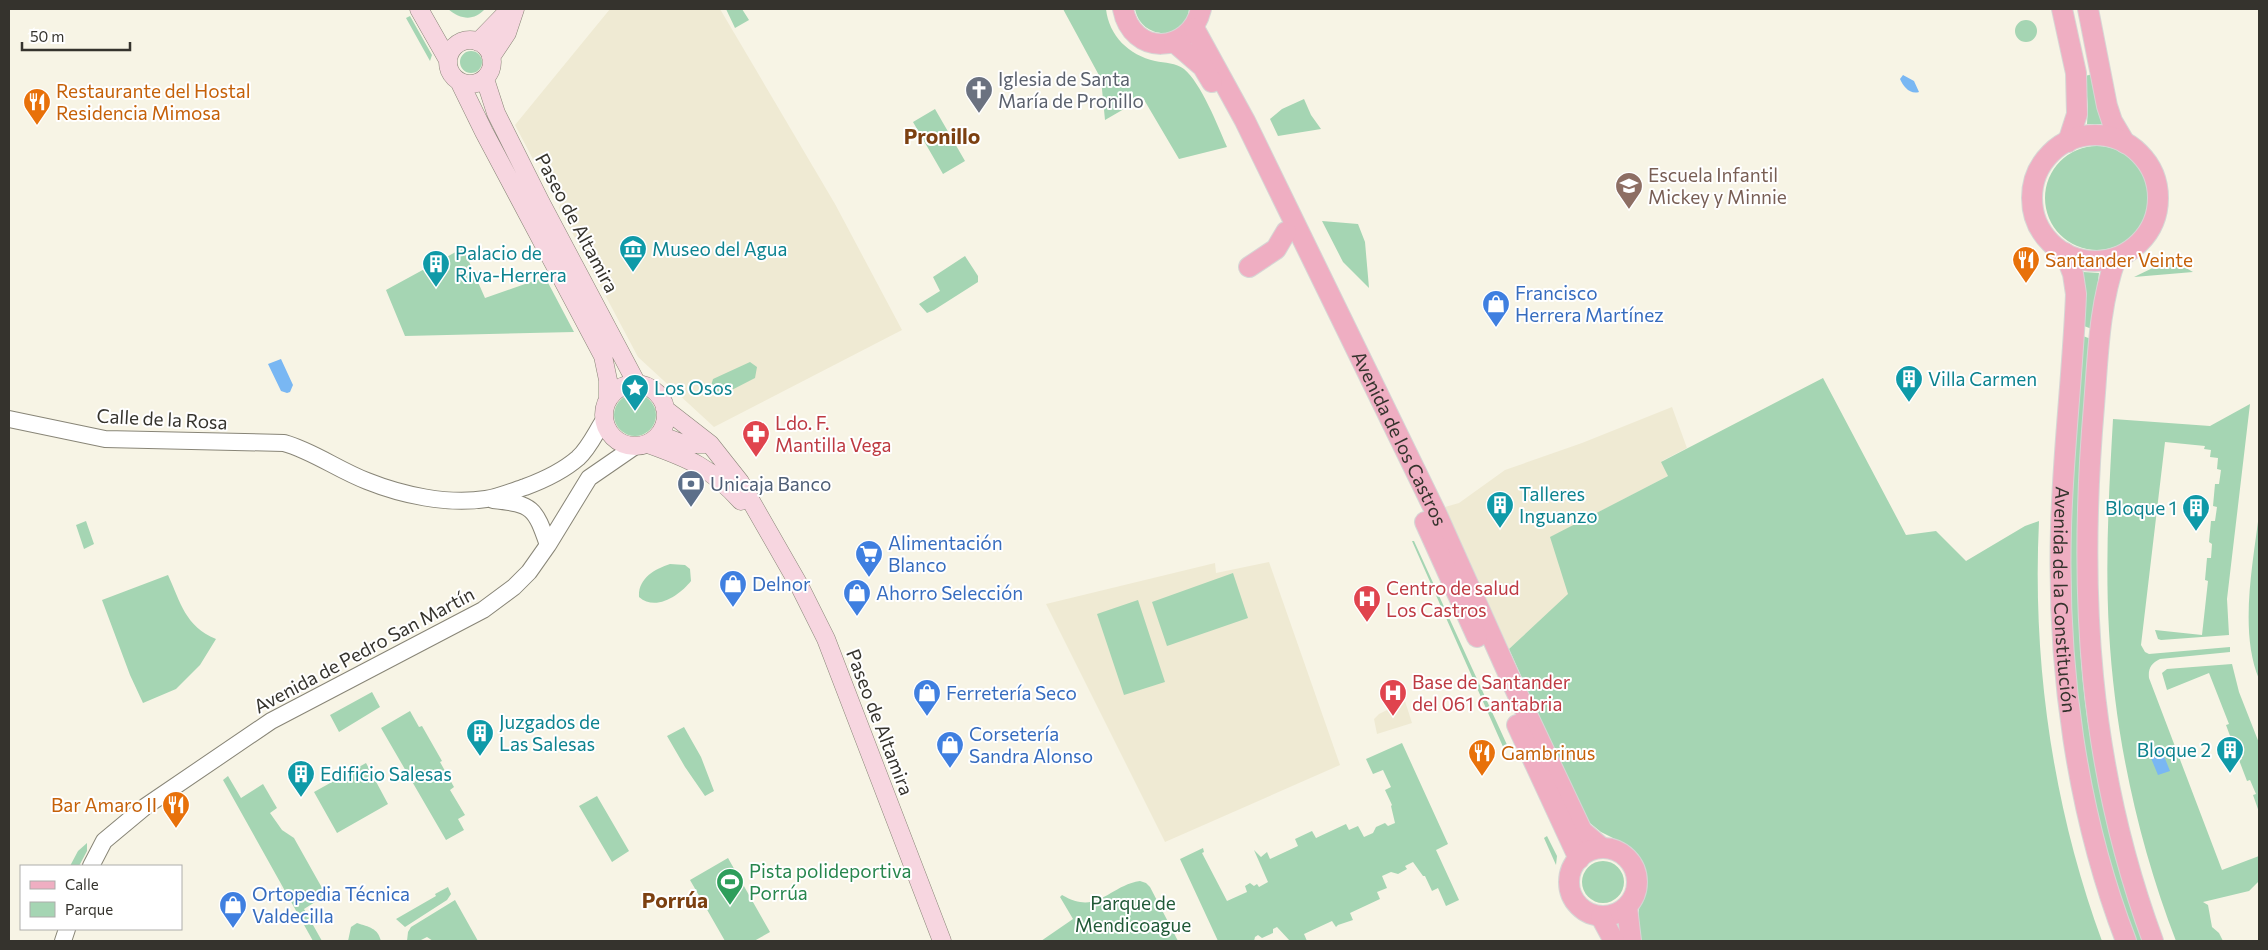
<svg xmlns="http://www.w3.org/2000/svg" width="2268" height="950" font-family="Commissioner,sans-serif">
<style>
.built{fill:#efead3}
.green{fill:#a5d5b3}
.water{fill:#79b7f3}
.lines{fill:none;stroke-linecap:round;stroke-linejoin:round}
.tertiary-casing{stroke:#888577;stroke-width:18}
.secondary-casing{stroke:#888577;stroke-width:19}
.primary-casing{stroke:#d7d6d5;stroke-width:22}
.tertiary{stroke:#fff;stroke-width:16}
.secondary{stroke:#f7d6e0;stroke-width:18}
.primary{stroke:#efaec2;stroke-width:20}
.labels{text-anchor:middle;stroke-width:4;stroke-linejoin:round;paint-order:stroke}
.worship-label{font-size:19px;fill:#5b616d;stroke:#fff;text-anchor:start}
.food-label{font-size:19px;fill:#c56008;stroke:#fff;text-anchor:start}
.education-label{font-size:19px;fill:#785e54;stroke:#fff;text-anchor:start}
.street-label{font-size:19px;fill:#35332d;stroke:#fff}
.culture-label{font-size:19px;fill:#0d838f;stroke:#fff;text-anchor:start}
.shop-label{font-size:19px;fill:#366cbe;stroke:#fff;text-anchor:start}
.health-label{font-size:19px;fill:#be3a42;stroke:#fff;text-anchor:start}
.service-label{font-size:19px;fill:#4e5e75;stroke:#fff;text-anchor:start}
.leisure-label{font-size:19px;fill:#27864d;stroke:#fff;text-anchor:start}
.park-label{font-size:19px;fill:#205937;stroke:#fff}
.quarter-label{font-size:21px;font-weight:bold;fill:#7c4011;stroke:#fff}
</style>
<rect width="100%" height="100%" fill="#f7f4e5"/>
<path class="built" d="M610 9H720L835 204 902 330 714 427 638 357 559 208 563 195 547 167 534 161 515 125Z
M1672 407 1687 448 1662 461 1668 476 1551 537 1569 594 1509 649 1445 507 1459 503 1505 470 1582 443Z
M1269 562 1340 765 1165 842 1046 604 1215 563 1216 573Z
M1405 701 1412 723 1377 734 1374 719 1379 714Z"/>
<path class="green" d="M448 9H485C474 21 461 20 448 9Z
M726 9H742L749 20 735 28Z
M1063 9H1106C1109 36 1129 55 1155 61 1165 63 1176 63 1184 69 1201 83 1218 126 1227 147L1179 159 1143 98 1105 120 1101 79Z
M1135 9H1189C1185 42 1141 40 1135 9Z
M410 16 432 55 430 61 406 18Z
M2015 31a11 11 0 1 1 22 0a11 11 0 1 1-22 0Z
M460 62a11 11 0 1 1 22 0a11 11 0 1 1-22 0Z
M2093 74 2102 124H2087L2088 107 2085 76Z
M1304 99 1311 115 1321 129 1278 136 1270 119 1282 109Z
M935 109 965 161 943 174 913 122Z
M2045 198a52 52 0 1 1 104 0a52 52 0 1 1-104 0Z
M1322 221 1358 224 1365 242 1369 288 1343 262Z
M463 248 485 298 545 277 574 332 405 336 386 290Z
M965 256 978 276V282L934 310 927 313 919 304 940 291 933 277Z
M2163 263 2179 264 2193 272 2134 277Z
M2083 272 2099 273 2092 329 2084 326 2086 291Z
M2083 336 2091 339C2082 472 2068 604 2090 736 2102 806 2124 873 2144 941H2135C2126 913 2115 884 2107 855 2086 774 2073 692 2070 608 2066 517 2077 426 2083 336Z
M750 362 757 367 755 378 722 395 714 393 711 386 713 379Z
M1823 378 1906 535 1936 531 1966 561 2025 526 2039 521C2032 663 2053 808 2102 941H1640L1637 922 1639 909 1646 892 1647 878 1641 862 1625 844 1601 832 1585 819 1509 649 1568 594 1550 537 1668 476 1661 462Z
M614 415a21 21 0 1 1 42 0a21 21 0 1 1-42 0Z
M2250 404 2227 599 2229 635 2161 640 2158 639 2155 630 2202 635 2208 581 2205 580 2207 558H2211L2212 544 2209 542 2211 521H2215L2217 507 2213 506 2215 484H2219L2221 470 2217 469 2218 458 2210 457 2211 450 2204 449 2205 446 2165 442 2141 645 2145 652 2149 654 2230 647V652L2160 659C2151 663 2148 669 2149 678L2222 870 2259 856V881L2249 891 2203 902 2208 905 2212 927 2219 933 2223 941H2176C2138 842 2115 737 2109 631 2105 560 2109 490 2113 419L2210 426Z
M2259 514V679C2239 631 2253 564 2259 514Z
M86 521 94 544 84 549 76 525Z
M1412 541H1414L1508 747 1504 749Z
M670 564 685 565 690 569 691 581C680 595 656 612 639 597 638 578 655 569 670 564Z
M1233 573 1248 618 1167 646 1152 602Z
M168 575C181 603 185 626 216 639L200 665 176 689 143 703 130 675 102 600Z
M1138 600 1165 682 1124 695 1097 614Z
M2232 664 2239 692 2259 743V812L2253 795 2256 794 2250 780 2247 781 2239 760 2242 759 2237 745 2234 746 2233 744 2226 725 2229 724 2209 673 2167 690 2162 673 2167 669Z
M372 692 380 707 339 732 330 715Z
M410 711 419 727 422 726 442 761 440 762 454 787 450 790 465 815 458 819 464 830 446 840 381 728Z
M684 727 701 757 714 791 705 796 685 767 667 736Z
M1402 743 1448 844 1436 850 1459 900 1446 906 1438 888 1432 891 1425 876H1423L1413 862 1405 866 1407 869 1398 874 1391 872 1382 876 1387 888 1377 892 1380 899 1350 913 1353 920 1338 925 1336 927 1332 921 1304 934 1307 941H1290L1277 927 1273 929V933L1262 938 1258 935 1255 937 1254 941H1218L1180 859 1203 848 1204 852 1202 853 1227 901 1247 892 1245 886 1250 883 1254 886 1257 884 1259 887 1268 882 1254 850 1261 857 1267 852 1270 859 1298 846 1295 839 1312 831 1316 838 1346 824 1349 830 1358 826 1364 837 1373 833 1376 827 1385 823 1388 826 1395 823 1391 806 1392 805 1385 790 1391 787 1383 770 1373 774 1366 759Z
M366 763 388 804 337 833 314 792Z
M228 776 241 798 263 784 277 808 270 813 282 830 294 838 326 895 304 909 322 941H313L223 780Z
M597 796 629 851 612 862 579 806Z
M1547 836 1557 856 1556 865 1544 838Z
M87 843V851L79 866H70L78 851Z
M728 858 770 932 754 941H725L690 880Z
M1582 882a21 21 0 1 1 42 0a21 21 0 1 1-42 0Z
M1140 881 1146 883 1150 887 1178 941H1041L1073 919 1060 897 1062 895C1098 916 1108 886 1140 881Z
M448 887 451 894 447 900 405 927 396 919 436 896 435 894Z
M455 900 478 941H433L427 937 419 941H407L408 932 411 927Z
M357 923C369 927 378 928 381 941H348L351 927Z"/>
<path class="water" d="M1903 75 1914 81 1919 92C1910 95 1903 86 1900 79Z
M281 359 293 385 290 392 287 393 281 391 268 364Z
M2160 746 2170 771 2158 775 2148 751Z"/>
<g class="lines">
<defs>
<path id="tertiary" d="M9 419 105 439 284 443C313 451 338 470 367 481 402 495 447 505 486 499 499 497 513 491 525 487 544 480 563 471 578 458 589 448 596 432 604 420
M493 500C533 504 535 508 548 545
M91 866 104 841 146 806 271 721 483 610 514 587 529 572 548 545 589 478 634 447
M63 941 67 929"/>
<path id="secondary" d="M419 9 448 60
M448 62a22 22 0 1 1 44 0a22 22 0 1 1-44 0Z
M478 42 510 9
M491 57 507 33 515 9
M485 79 496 113 541 203 637 384
M460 83 484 132 603 356 608 380V400
M604 415a31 31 0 1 1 62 0a31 31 0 1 1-62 0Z
M665 409 710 444 740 482 799 585 826 639 942 941
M662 436 683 444H710
M648 444C690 459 710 467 741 501"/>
<g id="primary">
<path d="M1123 9C1132 56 1190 55 1201 9"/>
<path d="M2062 9 2076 73 2077 114 2068 142"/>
<path d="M2088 9 2107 106 2112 121 2125 143"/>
<path id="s1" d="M1194 28 1245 121 1438 517 1516 691 1582 831 1602 848"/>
<path d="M1174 42 1203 67 1212 82"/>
<circle cx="2095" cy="198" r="63"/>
<path id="s2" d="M2065 253 2073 274 2076 294C2073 372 2063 450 2061 528 2057 667 2076 811 2126 941"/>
<path d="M2116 258C2099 305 2098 356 2094 406 2078 592 2088 765 2153 941"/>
<path d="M1249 267 1276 249 1286 232"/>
<path d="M1425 522 1477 637"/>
<path d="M1517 725 1579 859"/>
<circle cx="1603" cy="882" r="34"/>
<path d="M1627 907 1631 941"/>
<path d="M1601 917 1614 941"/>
</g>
</defs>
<use href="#tertiary" class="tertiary-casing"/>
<use href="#secondary" class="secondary-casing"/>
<use href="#primary" class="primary-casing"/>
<use href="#tertiary" class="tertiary"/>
<use href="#secondary" class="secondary"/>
<use href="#primary" class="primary"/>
</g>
<defs>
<symbol id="church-pin" viewBox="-11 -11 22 30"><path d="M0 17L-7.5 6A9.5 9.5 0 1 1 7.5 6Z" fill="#6b7280" stroke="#fff"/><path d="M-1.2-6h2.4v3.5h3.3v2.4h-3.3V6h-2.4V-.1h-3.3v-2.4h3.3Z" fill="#fff"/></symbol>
<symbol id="restaurant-pin" viewBox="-11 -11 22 30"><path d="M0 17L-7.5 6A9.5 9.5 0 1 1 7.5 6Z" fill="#e8710a" stroke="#fff"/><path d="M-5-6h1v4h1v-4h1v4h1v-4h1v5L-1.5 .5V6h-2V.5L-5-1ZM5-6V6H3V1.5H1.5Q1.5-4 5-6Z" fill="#fff"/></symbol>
<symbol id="school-pin" viewBox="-11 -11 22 30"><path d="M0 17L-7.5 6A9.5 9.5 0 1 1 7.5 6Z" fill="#8d6e63" stroke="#fff"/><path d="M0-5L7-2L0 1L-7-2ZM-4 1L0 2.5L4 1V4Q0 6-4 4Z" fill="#fff"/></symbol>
<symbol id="museum-pin" viewBox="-11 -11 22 30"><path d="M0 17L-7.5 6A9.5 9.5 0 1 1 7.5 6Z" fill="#0f9aa8" stroke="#fff"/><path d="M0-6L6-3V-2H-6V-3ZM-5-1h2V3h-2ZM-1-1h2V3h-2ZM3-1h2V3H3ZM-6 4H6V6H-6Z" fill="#fff"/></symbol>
<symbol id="building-pin" viewBox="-11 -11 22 30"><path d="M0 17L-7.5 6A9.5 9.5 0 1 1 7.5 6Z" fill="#0f9aa8" stroke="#fff"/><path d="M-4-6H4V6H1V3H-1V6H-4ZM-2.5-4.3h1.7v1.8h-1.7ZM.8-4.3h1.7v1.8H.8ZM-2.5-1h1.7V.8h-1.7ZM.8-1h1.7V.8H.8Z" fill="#fff"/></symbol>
<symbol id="shop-pin" viewBox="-11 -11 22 30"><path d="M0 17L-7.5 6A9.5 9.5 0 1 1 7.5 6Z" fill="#3f7fe0" stroke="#fff"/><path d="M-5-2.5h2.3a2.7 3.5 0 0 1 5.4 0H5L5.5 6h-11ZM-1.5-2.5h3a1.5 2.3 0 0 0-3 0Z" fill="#fff"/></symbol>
<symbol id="sight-pin" viewBox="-11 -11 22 30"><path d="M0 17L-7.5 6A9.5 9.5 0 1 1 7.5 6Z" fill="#0f9aa8" stroke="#fff"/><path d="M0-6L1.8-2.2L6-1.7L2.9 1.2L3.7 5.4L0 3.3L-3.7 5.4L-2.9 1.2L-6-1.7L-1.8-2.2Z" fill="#fff"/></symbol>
<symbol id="pharmacy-pin" viewBox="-11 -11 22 30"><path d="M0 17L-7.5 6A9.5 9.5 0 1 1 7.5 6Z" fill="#e0444e" stroke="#fff"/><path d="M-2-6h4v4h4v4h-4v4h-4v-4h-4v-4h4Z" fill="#fff"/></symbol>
<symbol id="bank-pin" viewBox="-11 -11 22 30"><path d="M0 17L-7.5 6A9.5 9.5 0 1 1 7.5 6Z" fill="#5c6f8a" stroke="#fff"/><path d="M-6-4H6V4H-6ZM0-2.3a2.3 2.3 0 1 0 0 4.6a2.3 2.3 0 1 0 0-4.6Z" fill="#fff"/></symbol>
<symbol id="supermarket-pin" viewBox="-11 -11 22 30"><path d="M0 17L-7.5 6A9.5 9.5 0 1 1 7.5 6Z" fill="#3f7fe0" stroke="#fff"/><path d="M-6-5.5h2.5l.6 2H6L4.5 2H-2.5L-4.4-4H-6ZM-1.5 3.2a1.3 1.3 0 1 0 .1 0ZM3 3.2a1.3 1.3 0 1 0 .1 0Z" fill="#fff"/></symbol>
<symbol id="hospital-pin" viewBox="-11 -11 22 30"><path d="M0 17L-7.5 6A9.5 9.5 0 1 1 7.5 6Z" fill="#e0444e" stroke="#fff"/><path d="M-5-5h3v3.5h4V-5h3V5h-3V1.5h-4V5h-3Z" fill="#fff"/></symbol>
<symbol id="stadium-pin" viewBox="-11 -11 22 30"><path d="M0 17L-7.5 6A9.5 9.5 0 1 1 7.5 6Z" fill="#2e9e5b" stroke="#fff"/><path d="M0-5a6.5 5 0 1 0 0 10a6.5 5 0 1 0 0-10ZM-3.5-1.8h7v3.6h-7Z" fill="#fff"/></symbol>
</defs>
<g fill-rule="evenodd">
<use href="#church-pin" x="963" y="74" width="32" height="43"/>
<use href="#restaurant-pin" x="21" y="86" width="32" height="43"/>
<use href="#school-pin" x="1613" y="170" width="32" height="43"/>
<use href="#museum-pin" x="617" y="233" width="32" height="43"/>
<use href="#restaurant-pin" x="2010" y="244" width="32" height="43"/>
<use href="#building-pin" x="420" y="248" width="32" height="43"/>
<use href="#shop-pin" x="1480" y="288" width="32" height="43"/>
<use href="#building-pin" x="1893" y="363" width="32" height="43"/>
<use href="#sight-pin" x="619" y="372" width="32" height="43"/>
<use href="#pharmacy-pin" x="740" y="418" width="32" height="43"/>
<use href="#bank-pin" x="675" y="468" width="32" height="43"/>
<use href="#building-pin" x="1484" y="489" width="32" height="43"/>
<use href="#building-pin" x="2180" y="492" width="32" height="43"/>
<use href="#supermarket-pin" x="853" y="538" width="32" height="43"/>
<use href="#shop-pin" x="717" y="568" width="32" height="43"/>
<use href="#shop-pin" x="841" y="577" width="32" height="43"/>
<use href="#hospital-pin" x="1351" y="583" width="32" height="43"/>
<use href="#shop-pin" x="911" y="677" width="32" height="43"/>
<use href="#hospital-pin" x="1377" y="677" width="32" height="43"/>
<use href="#building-pin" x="464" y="717" width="32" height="43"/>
<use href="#shop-pin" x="934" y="729" width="32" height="43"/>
<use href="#building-pin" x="2214" y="734" width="32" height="43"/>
<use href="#restaurant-pin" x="1466" y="737" width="32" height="43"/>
<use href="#building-pin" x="285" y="758" width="32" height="43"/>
<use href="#restaurant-pin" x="160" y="789" width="32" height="43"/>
<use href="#stadium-pin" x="714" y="866" width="32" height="43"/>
<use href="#shop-pin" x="217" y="889" width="32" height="43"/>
</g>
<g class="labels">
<g class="worship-label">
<text x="998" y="86">Iglesia de Santa<tspan x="998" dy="22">María de Pronillo</tspan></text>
</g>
<g class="food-label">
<text x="56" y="98">Restaurante del Hostal<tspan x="56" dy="22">Residencia Mimosa</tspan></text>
<text x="2045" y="267">Santander Veinte</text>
<text x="1501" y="760">Gambrinus</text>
<text x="157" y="812" text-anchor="end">Bar Amaro II</text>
</g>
<g class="education-label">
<text x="1648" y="182">Escuela Infantil<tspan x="1648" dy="22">Mickey y Minnie</tspan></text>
</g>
<g class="street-label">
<text transform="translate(577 223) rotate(62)" y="7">Paseo de Altamira</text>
<text transform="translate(162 419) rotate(3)" y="7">Calle de la Rosa</text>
<text dy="7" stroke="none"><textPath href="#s1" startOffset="459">Avenida de los Castros</textPath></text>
<text dy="7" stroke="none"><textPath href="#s2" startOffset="349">Avenida de la Constitución</textPath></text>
<text transform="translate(364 650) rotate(-28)" y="7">Avenida de Pedro San Martín</text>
<text transform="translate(880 722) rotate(69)" y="7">Paseo de Altamira</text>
</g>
<g class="culture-label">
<text x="652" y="256">Museo del Agua</text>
<text x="455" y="260">Palacio de<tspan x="455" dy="22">Riva-Herrera</tspan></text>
<text x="1928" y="386">Villa Carmen</text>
<text x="654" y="395">Los Osos</text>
<text x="1519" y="501">Talleres<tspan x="1519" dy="22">Inguanzo</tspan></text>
<text x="2177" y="515" text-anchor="end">Bloque 1</text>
<text x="499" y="729">Juzgados de<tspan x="499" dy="22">Las Salesas</tspan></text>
<text x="2211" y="757" text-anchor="end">Bloque 2</text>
<text x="320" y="781">Edificio Salesas</text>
</g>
<g class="shop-label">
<text x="1515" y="300">Francisco<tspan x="1515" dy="22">Herrera Martínez</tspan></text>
<text x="888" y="550">Alimentación<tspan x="888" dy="22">Blanco</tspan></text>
<text x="752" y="591">Delnor</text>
<text x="876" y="600">Ahorro Selección</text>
<text x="946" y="700">Ferretería Seco</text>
<text x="969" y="741">Corsetería<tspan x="969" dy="22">Sandra Alonso</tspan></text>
<text x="252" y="901">Ortopedia Técnica<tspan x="252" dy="22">Valdecilla</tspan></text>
</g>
<g class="health-label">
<text x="775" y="430">Ldo. F.<tspan x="775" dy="22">Mantilla Vega</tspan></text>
<text x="1386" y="595">Centro de salud<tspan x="1386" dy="22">Los Castros</tspan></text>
<text x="1412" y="689">Base de Santander<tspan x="1412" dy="22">del 061 Cantabria</tspan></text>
</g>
<g class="service-label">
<text x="710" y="491">Unicaja Banco</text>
</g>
<g class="leisure-label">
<text x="749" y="878">Pista polideportiva<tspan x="749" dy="22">Porrúa</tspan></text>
</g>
<g class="park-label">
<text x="1133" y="910">Parque de<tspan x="1133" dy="22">Mendicoague</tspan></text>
</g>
<g class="quarter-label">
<text x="942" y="144">Pronillo</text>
<text x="675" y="908">Porrúa</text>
</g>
</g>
<rect width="2268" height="950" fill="none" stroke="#35332d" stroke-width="20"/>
<rect x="20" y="865" width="162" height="65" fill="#ffffff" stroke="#aeadab"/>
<rect x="30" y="881" width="25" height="8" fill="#efaec2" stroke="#aeadab"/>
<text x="65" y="890" font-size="15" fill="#35332d">Calle</text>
<rect x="30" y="902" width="25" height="15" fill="#a5d5b3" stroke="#aeadab"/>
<text x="65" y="915" font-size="15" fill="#35332d">Parque</text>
<path d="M22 42v8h108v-8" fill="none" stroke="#35332d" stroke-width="2.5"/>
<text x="30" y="42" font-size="15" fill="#35332d" stroke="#ffffff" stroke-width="4" paint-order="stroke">50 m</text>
</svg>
